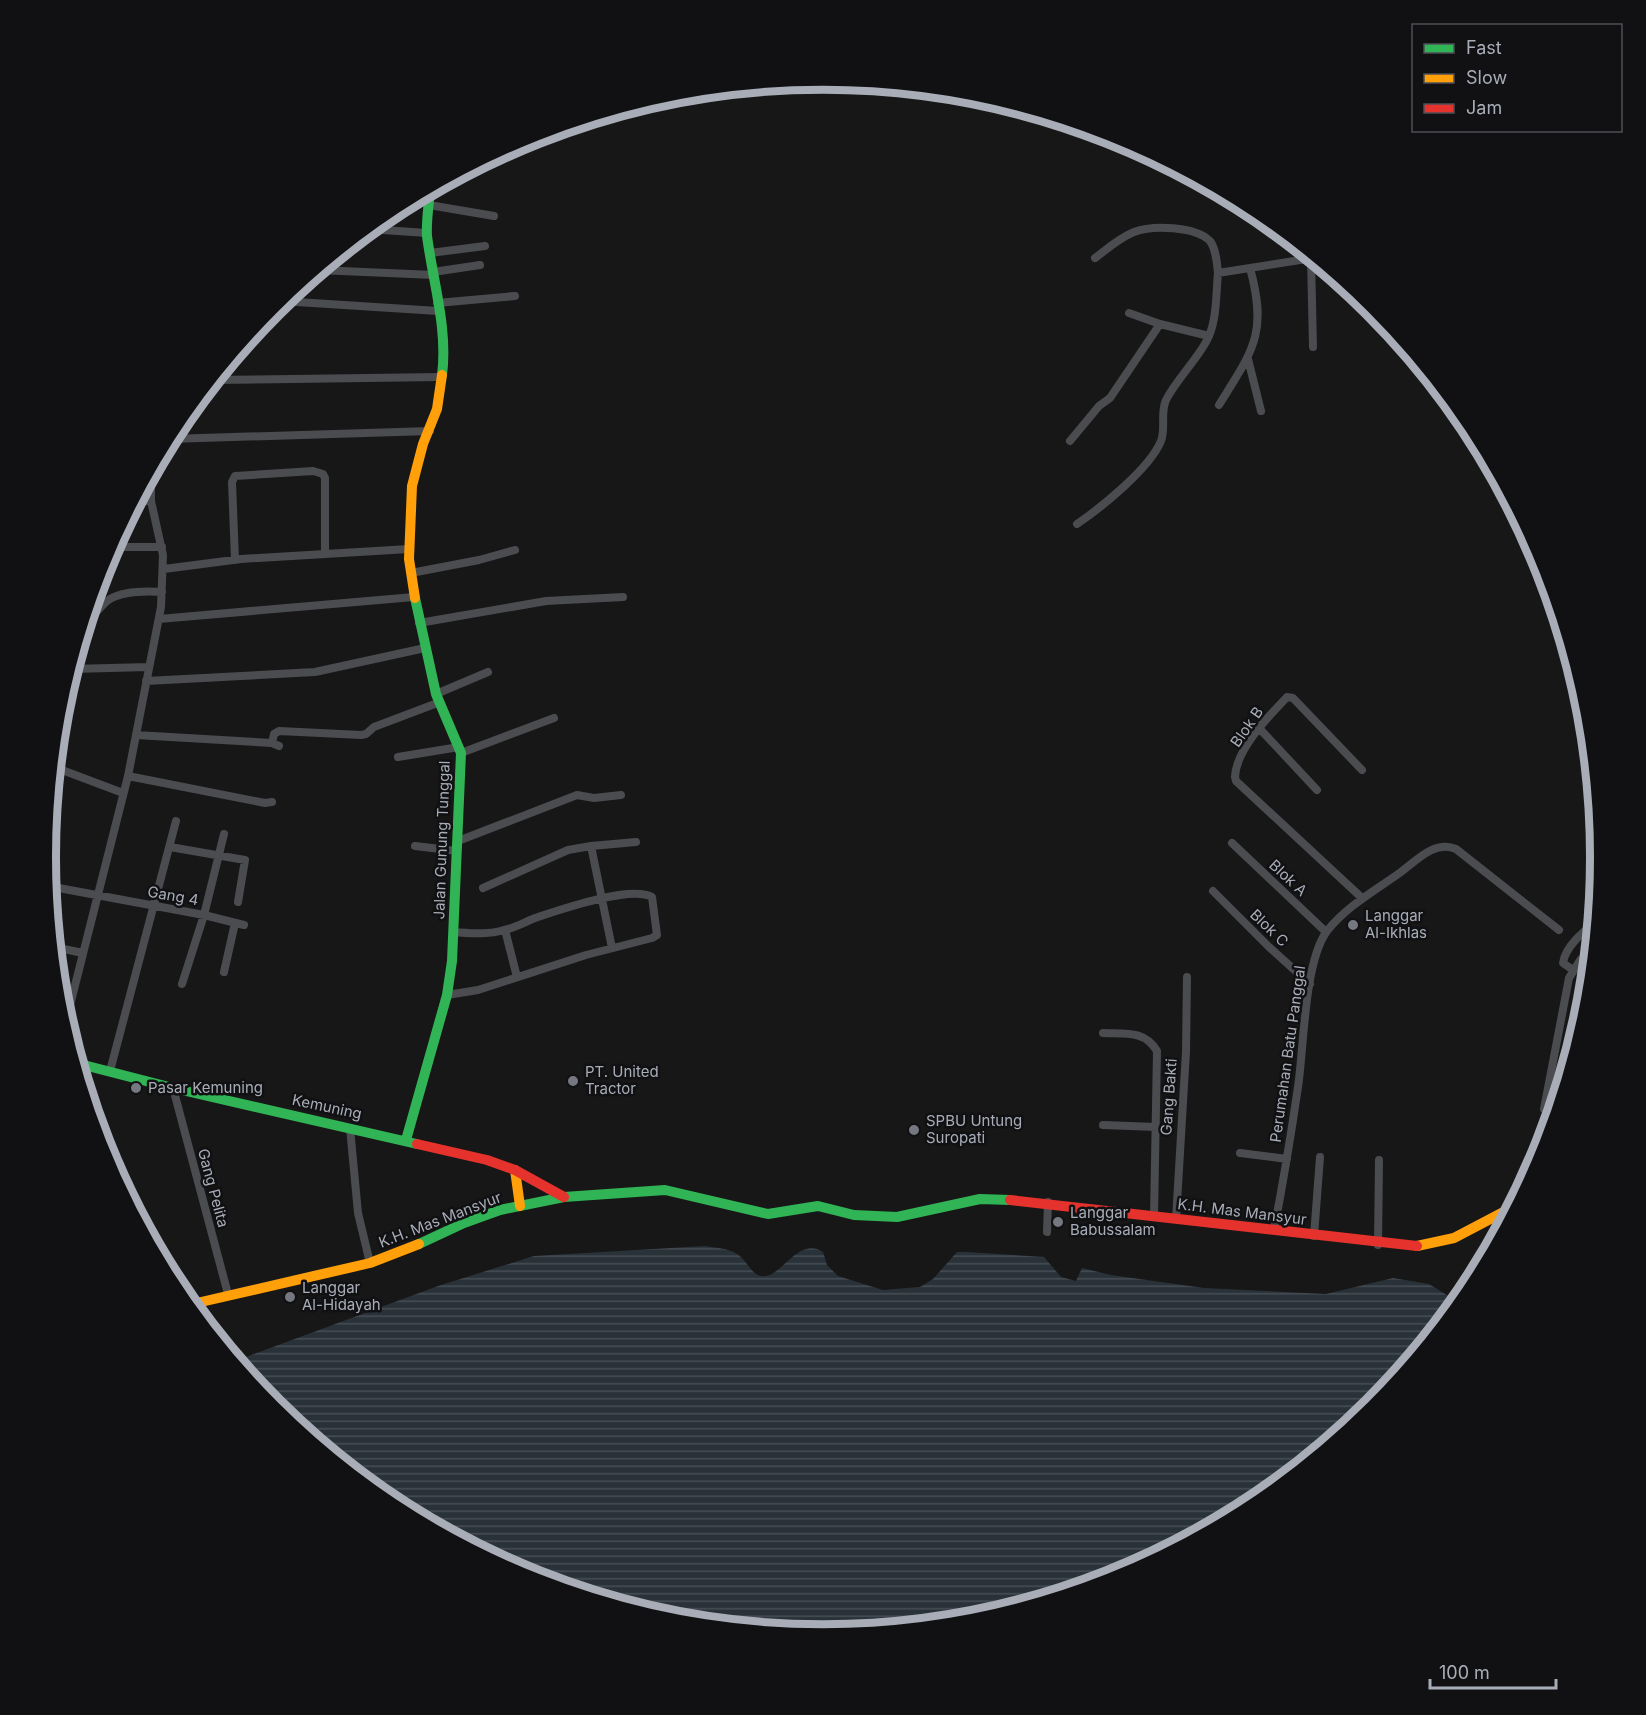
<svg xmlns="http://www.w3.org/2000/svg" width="1646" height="1715" font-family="Inter,sans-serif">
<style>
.water{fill:url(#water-rules)}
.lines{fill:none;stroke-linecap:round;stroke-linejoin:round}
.street{stroke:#4b4c50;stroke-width:8}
.fast{stroke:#30b455;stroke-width:10}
.slow{stroke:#ff9f0a;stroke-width:10}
.jam{stroke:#e5322d;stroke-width:10}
.poi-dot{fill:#757880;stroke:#111113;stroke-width:2}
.labels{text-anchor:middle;stroke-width:5;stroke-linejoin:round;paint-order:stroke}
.street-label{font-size:15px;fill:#a8adb8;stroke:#111113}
.poi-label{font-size:15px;fill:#a8adb8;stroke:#111113;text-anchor:start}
.rim{fill:none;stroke:#a8adb8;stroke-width:8}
</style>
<defs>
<pattern id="water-rules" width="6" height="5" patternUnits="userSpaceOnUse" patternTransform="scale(1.5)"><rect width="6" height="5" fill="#2a3239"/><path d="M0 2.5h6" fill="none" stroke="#464d54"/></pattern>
</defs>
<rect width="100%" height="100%" fill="#171717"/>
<path class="water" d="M705 1246C715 1248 728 1248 737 1254 748 1260 752 1279 766 1276 784 1273 799 1237 823 1252L827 1265 838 1276 883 1290 920 1287 933 1279 957 1252H967L1044 1257 1061 1277 1076 1281 1082 1268 1111 1275 1204 1288 1326 1294 1393 1278 1429 1284 1450 1297 1452 1311 1373 1408 1255 1505 1120 1576 974 1621 823 1635 671 1620 525 1576 390 1504 273 1407 235 1361 438 1286 534 1256Z"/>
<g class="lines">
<path class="street" d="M429 205 494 216
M368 229 427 233
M430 253 485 246
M1095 258C1107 249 1119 238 1134 232 1152 225 1195 226 1210 241 1216 249 1217 263 1218 273
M1311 258 1313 347
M318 270 434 275
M433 272 480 265
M281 301 438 311
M437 303 515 296
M1129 313 1160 324 1209 336
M1248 359 1261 411
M213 380 441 377
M1219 405C1253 350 1268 334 1250 268
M169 439 430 431
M1070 441 1099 406 1110 398 1160 324
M136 501H151
M1077 524C1102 507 1150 468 1161 441 1166 428 1160 413 1166 400 1177 378 1200 357 1209 336 1217 317 1216 293 1218 273L1313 258
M111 547H162
M235 560 232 482 235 476 313 471 323 474 325 478V554
M164 569 241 559 409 549
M411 573 479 560 515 550
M87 616C99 614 101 604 110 599 124 591 146 591 162 592
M159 619 414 597
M419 623 546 601 623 597
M71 669 149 667
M146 681 315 672 425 648
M436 694 488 672
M66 711 72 669
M1259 728 1317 790
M136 735 272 743 279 746
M272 743 274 734 279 731 361 735 366 734 374 727 440 702
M461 753 554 718
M398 757 459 747
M54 767 123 793
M128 776 265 803 272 802
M458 841 577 795 594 798 621 795
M1232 843 1326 932
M415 846 457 851
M591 846 636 842
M170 847 245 860 238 902
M48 886 204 915 244 925
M483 888 568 850 591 846 612 948
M1213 891 1269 947 1310 984
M1362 898 1236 781 1235 777C1236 749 1269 716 1287 697L1293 698 1362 770
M505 930 517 977
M54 947 83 953
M1573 970 1563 963C1565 947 1583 932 1595 922
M224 972 235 923
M182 984 204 915 224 834
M447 995 478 990 586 955 652 938 657 935 652 897C630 885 559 910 535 918 525 922 515 928 504 930 488 935 470 933 453 932
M65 1025 128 776 161 607 163 555 151 501V472
M1103 1033C1125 1034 1145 1030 1157 1051L1154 1217
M110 1071 176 821
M173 1088 228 1294
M1544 1109 1569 978 1581 959 1592 952
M1103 1125 1156 1127
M350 1128 358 1213 370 1263
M1240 1153 1287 1159
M1176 1219 1186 1052 1187 977
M1274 1230C1283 1183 1291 1135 1298 1087 1304 1048 1304 962 1327 931 1347 906 1376 890 1401 872 1417 860 1435 840 1456 849L1559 930
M1047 1232 1048 1202
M1314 1236 1320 1157
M1378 1245 1379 1160"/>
<path class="fast" d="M430 189C429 204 426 221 427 236 433 282 448 329 442 375
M76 1063 173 1088 417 1144
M406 1140 447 995 452 961 461 753 436 694 415 598
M419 1244 464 1223 500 1210 564 1197 665 1190 768 1214 818 1206 854 1215 897 1217 980 1199 1010 1200"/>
<path class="slow" d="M415 598 409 559 412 486 423 444 437 409 442 375
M515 1170 520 1206
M1417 1246 1454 1238 1515 1206
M188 1305 370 1263 419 1244"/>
<path class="jam" d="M417 1144 487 1160 515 1170 564 1197
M1010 1200 1417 1246"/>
</g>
<g class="poi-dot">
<circle cx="1353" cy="925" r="6"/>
<circle cx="573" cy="1081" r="6"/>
<circle cx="136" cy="1088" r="6"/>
<circle cx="914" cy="1130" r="6"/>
<circle cx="1058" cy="1222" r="6"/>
<circle cx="290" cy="1297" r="6"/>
</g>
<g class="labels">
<g class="street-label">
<text transform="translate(1247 727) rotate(-55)" y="5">Blok B</text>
<text transform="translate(442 840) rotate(-88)" y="5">Jalan Gunung Tunggal</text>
<text transform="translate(1288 878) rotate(43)" y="5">Blok A</text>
<text transform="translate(173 896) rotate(10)" y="5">Gang 4</text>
<text transform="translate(1269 928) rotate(44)" y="5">Blok C</text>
<text transform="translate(1288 1054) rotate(-82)" y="5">Perumahan Batu Panggal</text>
<text transform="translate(1169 1097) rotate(-86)" y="5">Gang Bakti</text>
<text transform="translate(327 1107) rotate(12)" y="5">Kemuning</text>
<text transform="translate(213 1188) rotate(75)" y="5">Gang Pelita</text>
<text transform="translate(1242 1212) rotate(7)" y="5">K.H. Mas Mansyur</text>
<text transform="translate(440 1220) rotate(-21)" y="5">K.H. Mas Mansyur</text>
</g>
<g class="poi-label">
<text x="1365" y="921">Langgar<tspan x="1365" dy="17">Al-Ikhlas</tspan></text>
<text x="585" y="1077">PT. United<tspan x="585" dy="17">Tractor</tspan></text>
<text x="148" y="1093">Pasar Kemuning</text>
<text x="926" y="1126">SPBU Untung<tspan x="926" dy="17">Suropati</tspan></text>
<text x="1070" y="1218">Langgar<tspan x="1070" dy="17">Babussalam</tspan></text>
<text x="302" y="1293">Langgar<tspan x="302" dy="17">Al-Hidayah</tspan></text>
</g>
</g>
<path d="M0 0H1646V1715H0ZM56 857a767 767 0 1 1 1534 0a767 767 0 1 1-1534 0Z" fill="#111113" fill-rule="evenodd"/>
<path class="rim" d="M56 857a767 767 0 1 1 1534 0a767 767 0 1 1-1534 0Z"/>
<rect x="1412" y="24" width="210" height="108" fill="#111113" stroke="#4d4f55" stroke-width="1.5"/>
<rect x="1424" y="44" width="30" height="9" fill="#30b455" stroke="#4d4f55" stroke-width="1.5"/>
<text x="1466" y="54" font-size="18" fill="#a8adb8">Fast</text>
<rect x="1424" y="74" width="30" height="9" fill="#ff9f0a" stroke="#4d4f55" stroke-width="1.5"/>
<text x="1466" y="84" font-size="18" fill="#a8adb8">Slow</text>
<rect x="1424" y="104" width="30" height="9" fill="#e5322d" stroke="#4d4f55" stroke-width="1.5"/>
<text x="1466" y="114" font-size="18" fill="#a8adb8">Jam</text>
<path d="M1430 1679v9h126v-9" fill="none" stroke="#a8adb8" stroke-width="3"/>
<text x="1439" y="1679" font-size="18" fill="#a8adb8" stroke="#111113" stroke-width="4.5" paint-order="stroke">100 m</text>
</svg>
